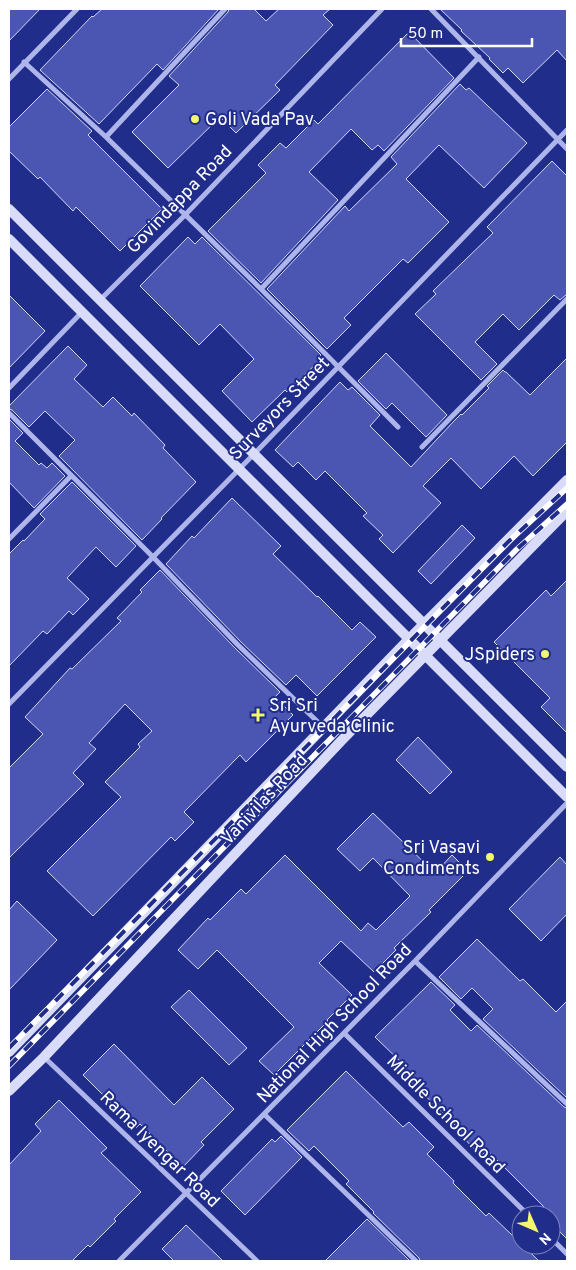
<svg xmlns="http://www.w3.org/2000/svg" width="576" height="1270" font-family="Overpass,sans-serif">
<style>
.building{fill:#4a56b2;stroke:#d2d7f8}
.lines{fill:none;stroke-linecap:round;stroke-linejoin:round}
.street{stroke:#adb5eb;stroke-width:5}
.secondary{stroke:#d9dcf8;stroke-width:10}
.rail-casing{stroke:#fff;stroke-width:5.5}
.rail{stroke:#212d8a;stroke-width:4;stroke-dasharray:11;stroke-linecap:butt}
.poi-dot{fill:#f2f76f;stroke:#212d8a;stroke-width:2}
.labels{text-anchor:middle;stroke-width:4;stroke-linejoin:round;paint-order:stroke}
.poi-label{font-size:18px;fill:#fff;stroke:#212d8a;text-anchor:start}
.street-label{font-size:18px;fill:#fff;stroke:#212d8a}
</style>
<rect width="100%" height="100%" fill="#212d8a"/>
<path class="building" d="M9 9H40L9 41Z
M102 9H219L163 70 157 64 99 124 40 70 92 16 93 17Z
M229 9H254L266 21 279 9H330L323 15 333 25 275 85 280 90 236 133 220 117 168 168 132 132 179 85 169 76 228 12Z
M440 9H567V61L557 50 523 83 508 68 503 73 489 59 490 58 461 31 462 30Z
M409 32 454 78 384 151 378 145 372 150 351 129 309 172 338 200 261 283 208 231 266 173 258 165 280 143 286 148 314 120 318 124Z
M460 84 466 90 469 88 527 143 484 188 439 145 406 179 449 222 408 263 403 259 344 318 351 325 327 349 267 289 345 206 349 211 397 164 391 157Z
M47 89 92 131 88 135 162 209 120 251 76 207 73 211 40 177 38 179 9 151V127Z
M552 161 567 176V294L560 300 554 295 519 330 503 314 475 342 497 364 481 380 415 314 436 294 433 291 493 233 487 227Z
M188 237 195 244 202 237 321 355 319 357 321 359 287 392 285 390 252 422 222 391 254 359 220 324 199 345 140 286Z
M9 295 45 331 9 368Z
M68 346 87 365 74 379 103 407 113 397 132 416 134 413 165 445 163 448 196 482 161 518 162 519 142 540 59 456 75 440 45 411 29 427 12 410 9 409V406Z
M386 353 447 415 426 437 392 403 386 409 358 381Z
M567 358V442L533 476 514 456 481 489 451 458 423 486 441 503 393 553 379 539 383 535 363 516 367 513 325 471 316 480 298 462 293 467 275 450 340 382 348 390 352 387 380 415 370 426 411 467 454 421 461 414 462 415 489 388 487 386 503 370 505 372H506L530 395Z
M9 419 23 433 15 441 39 465 41 463 47 468 52 463 65 476 34 508 9 482Z
M72 482 136 546 116 567 96 547 67 578 89 599 73 615 69 611 47 634 43 631 9 666V554L23 540 24 541 45 519 40 514Z
M232 498 281 546 273 554 317 597 318 596 352 630 360 622 376 637 317 696 296 675 286 685 241 642 166 564 192 536 194 538Z
M462 525 475 538 431 584 418 571Z
M160 570 235 648 280 692 275 697 293 715 246 762 240 755 184 812 194 822 175 841 171 837 93 916 47 871 121 797 105 782 140 747 138 744 152 731 125 704 89 743 96 749 73 773 84 784 9 858V768L43 734 25 717 70 668 72 669 121 621 117 618 142 592 140 590Z
M567 580V733L541 707 550 698 494 642 546 590 551 596Z
M418 737 452 772 430 794 396 760Z
M373 813 435 873 452 855 468 871 429 910 431 912 394 948 396 950 374 972 341 941 319 963 352 995 327 1020 328 1021 274 1075 259 1061 294 1027 217 950 198 969 178 950 208 918 210 920 241 889 246 894 285 855 361 931 368 923 376 930 410 896 373 858 360 871 337 849Z
M560 857 567 865V914L541 941 509 909Z
M17 901 57 940 9 990V910Z
M477 939 520 981 523 979 556 1012 567 1001V1098L483 1019 493 1009 472 988 461 999 439 977Z
M431 982 455 1005 450 1010 471 1031 477 1025 564 1107 567 1108V1239L551 1223V1214L487 1150 481 1156 457 1131 459 1129 400 1071 405 1066 375 1037Z
M189 990 247 1048 229 1065 171 1007Z
M114 1044 174 1105 202 1077 234 1109 201 1142 204 1145 183 1167 140 1124 136 1128 83 1075Z
M346 1071 403 1127 409 1122 434 1147 427 1154 454 1181 453 1183 486 1216 489 1213 539 1261H420L419 1258 373 1213 374 1212 346 1184 349 1181 314 1146 309 1151 287 1130Z
M59 1100 107 1148 101 1153 141 1192 114 1219 116 1221 90 1247 88 1245 72 1261H9V1165L41 1131 35 1124Z
M281 1136 302 1157 245 1215 221 1191 272 1139 275 1142Z
M367 1219 410 1261H325Z
M186 1225 223 1261H174L162 1249Z"/>
<g class="lines">
<path class="street" d="M431 9 567 149
M24 62 106 137 261 289 398 427
M9 79 77 9
M106 137 225 9
M261 289 479 57
M100 300 185 215 382 9
M9 388 82 312
M9 413 153 557 238 645 323 727
M422 447 567 299
M9 539 71 476
M9 704 254 454 567 130
M415 961 567 1104
M344 1033 528 1215
M44 1057 257 1261
M264 1114 416 1261
M551 1238 567 1254
M119 1261 415 961 567 803"/>
<path class="secondary" d="M9 209 567 767
M9 239 567 797
M9 1052 409 639 567 480
M9 1091 44 1057 341 741 567 511"/>
<defs>
<path id="rail" d="M9 1048 508 542 567 488
M9 1066 516 550 567 504"/>
</defs>
<use href="#rail" class="rail-casing"/>
<use href="#rail" class="rail"/>
</g>
<g class="poi-dot">
<circle cx="195" cy="119" r="5"/>
<circle cx="545" cy="654" r="5"/>
<path d="M255.5 707.5h5v5h5v5h-5v5h-5v-5h-5v-5h5z"/>
<circle cx="490" cy="857" r="5"/>
</g>
<g class="labels">
<g class="poi-label">
<text x="205" y="125">Goli Vada Pav</text>
<text x="535" y="660" text-anchor="end">JSpiders</text>
<text x="269" y="711">Sri Sri<tspan x="269" dy="21">Ayurveda Clinic</tspan></text>
<text x="480" y="853" text-anchor="end">Sri Vasavi<tspan x="480" dy="21">Condiments</tspan></text>
</g>
<g class="street-label">
<text transform="translate(179 199) rotate(-46)" y="6">Govindappa Road</text>
<text transform="translate(279 408) rotate(-46)" y="6">Surveyors Street</text>
<text transform="translate(264 799) rotate(-47)" y="6">Vanivilas Road</text>
<text transform="translate(334 1023) rotate(-46)" y="6">National High School Road</text>
<text transform="translate(446 1114) rotate(45)" y="6">Middle School Road</text>
<text transform="translate(160 1149) rotate(44)" y="6">Rama Iyengar Road</text>
</g>
</g>
<rect width="576" height="1270" fill="none" stroke="#ffffff" stroke-width="20"/>
<g transform="translate(536 1230) rotate(135)"><circle r="24" fill="#212d8a" stroke="#7a81b9"/>
<path d="M0-4L9 19L0 12L-9 19Z" fill="#f2f76f"/>
<text y="-8" font-size="14" font-weight="bold" text-anchor="middle" fill="#ffffff">N</text>
</g>
<path d="M401 38v8h131v-8" fill="none" stroke="#ffffff" stroke-width="2.5"/>
<text x="408" y="38" font-size="15" fill="#ffffff" stroke="#212d8a" stroke-width="4" paint-order="stroke">50 m</text>
</svg>
